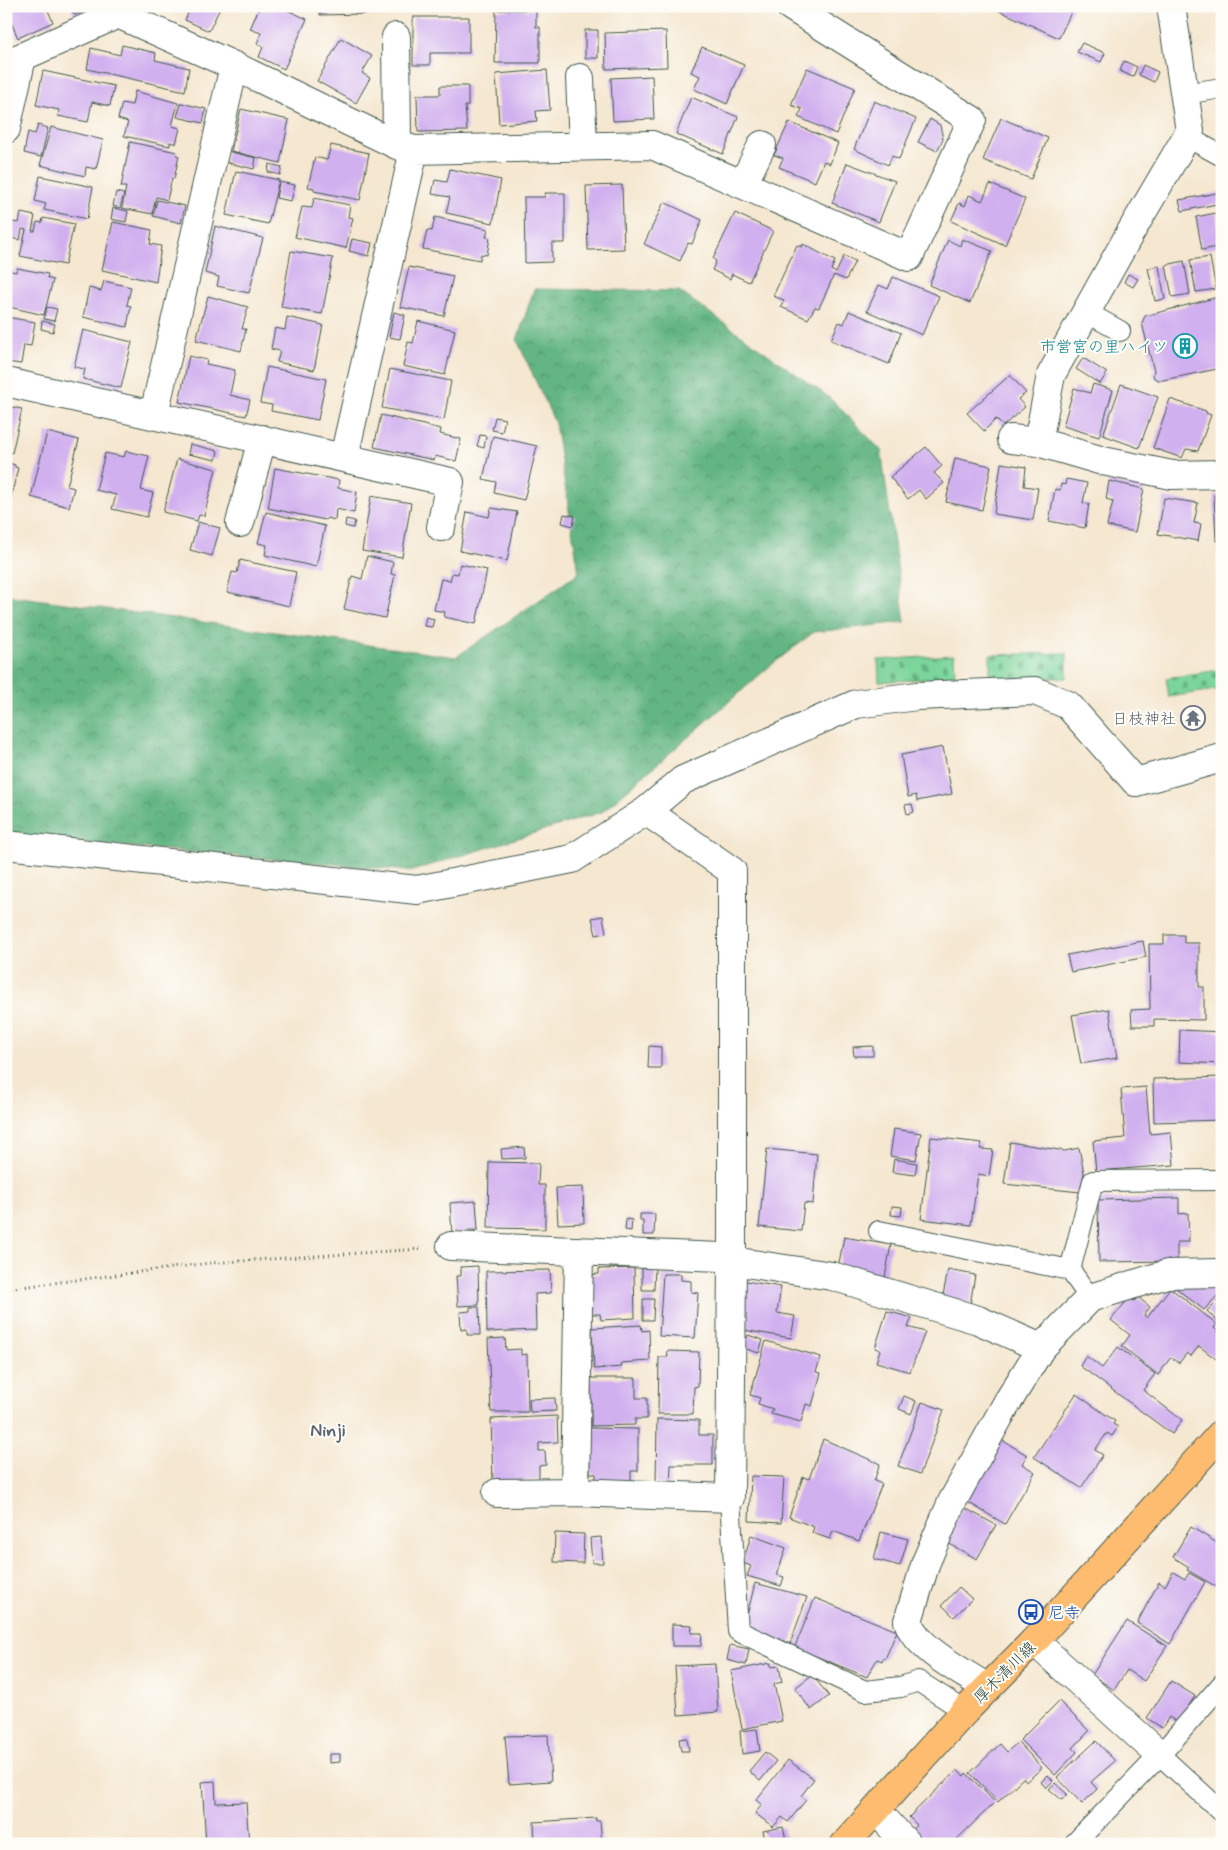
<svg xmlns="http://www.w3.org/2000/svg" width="1228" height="1850" font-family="Mynerve,'Klee One',sans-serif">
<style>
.forest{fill:url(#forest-crowns);stroke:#427a5c}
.cemetery{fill:url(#cemetery-stones);stroke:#4d8968}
.building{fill:#d1b0ef}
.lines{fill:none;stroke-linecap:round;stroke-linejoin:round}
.service-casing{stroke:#3f564b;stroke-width:22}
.minor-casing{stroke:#3f564b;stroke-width:30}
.primary-casing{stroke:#3f564b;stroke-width:30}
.path{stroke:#3f564b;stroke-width:3;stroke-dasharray:1 4;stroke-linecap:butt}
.service{stroke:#fff;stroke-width:20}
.minor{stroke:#fff;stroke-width:28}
.primary{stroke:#fdbc6f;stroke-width:28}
.labels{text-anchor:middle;stroke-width:4;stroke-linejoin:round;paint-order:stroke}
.culture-label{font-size:16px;fill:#0d838f;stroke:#fdfcf7;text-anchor:end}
.worship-label{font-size:16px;fill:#5b616d;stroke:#fdfcf7;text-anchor:end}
.transit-label{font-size:16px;fill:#164399;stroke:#fdfcf7;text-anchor:start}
.street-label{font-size:16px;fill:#1f3d34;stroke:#fdfcf7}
.neighbourhood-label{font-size:18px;font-weight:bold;fill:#5d6575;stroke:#fdfcf7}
</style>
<defs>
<pattern id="forest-crowns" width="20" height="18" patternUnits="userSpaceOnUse" patternTransform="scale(1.25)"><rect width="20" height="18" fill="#64b683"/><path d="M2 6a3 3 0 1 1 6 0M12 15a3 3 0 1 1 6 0" fill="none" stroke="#52956c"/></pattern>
<pattern id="cemetery-stones" width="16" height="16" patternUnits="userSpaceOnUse" patternTransform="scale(1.25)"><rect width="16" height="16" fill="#7bd59b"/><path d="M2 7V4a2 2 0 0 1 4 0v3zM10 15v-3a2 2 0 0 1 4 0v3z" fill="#64ae7f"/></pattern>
</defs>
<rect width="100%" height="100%" fill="#fdfcf7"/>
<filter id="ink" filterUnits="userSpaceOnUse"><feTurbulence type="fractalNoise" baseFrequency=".02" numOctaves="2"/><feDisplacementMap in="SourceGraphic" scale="10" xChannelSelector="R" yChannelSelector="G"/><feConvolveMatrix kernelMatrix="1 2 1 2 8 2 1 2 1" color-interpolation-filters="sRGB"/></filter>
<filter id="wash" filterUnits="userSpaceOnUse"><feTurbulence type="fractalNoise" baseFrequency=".0096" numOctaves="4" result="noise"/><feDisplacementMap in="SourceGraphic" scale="20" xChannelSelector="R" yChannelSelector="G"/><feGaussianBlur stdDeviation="1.12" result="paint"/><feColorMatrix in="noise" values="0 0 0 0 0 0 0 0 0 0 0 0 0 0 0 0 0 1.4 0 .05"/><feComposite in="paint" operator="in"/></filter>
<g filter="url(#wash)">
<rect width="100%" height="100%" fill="#f5e7d0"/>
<path class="forest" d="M534 289 679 291 831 399 881 450 905 622 814 632 770 666 602 812 412 871 6 836V595L456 657 579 573 555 423 517 340Z"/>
<path class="cemetery" d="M1067 653V678H990V655Z
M954 655 955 677 879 682 878 660Z
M1219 670 1221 689 1169 697 1166 678Z"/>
<g id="blocks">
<path class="building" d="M6 6H46L53 22 18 38 10 20 6 22Z
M70 6H84L86 11 74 15Z
M183 6H221L209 31 185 20 190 9Z
M260 6H286L285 9 307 19 284 69 259 57 263 47 257 44 261 33 250 29Z
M320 6H365V14L320 15Z
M418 6H460V8L419 10Z
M989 6H1074L1059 38Z
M496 10H536V27H540V63H495Z
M413 17H469V53H430V65H413Z
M585 30H598V58H585Z
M666 31 667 67 606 69 605 33Z
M341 38 372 56 362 73 370 78 356 103 317 81Z
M1082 43 1105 53 1101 62 1077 52Z
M122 45 156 53 155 60 189 68 185 91 87 69 91 48 120 55Z
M702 47 744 65 727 104 694 89 700 76 691 72Z
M1124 61 1137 67 1133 77 1120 71Z
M1143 65 1158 72 1154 82 1139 75Z
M807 68 855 88 836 134 798 117 802 109 791 105Z
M547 70 550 110 536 111 537 121 499 124 496 74Z
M43 71 114 86 110 106 92 102 88 122 58 116 59 110 36 105Z
M652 76 654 119 613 121 611 78Z
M440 86H468V106H465L467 131 418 132 417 95H440Z
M135 91 178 103 172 126 180 128 176 144 170 142V146L124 136 128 122 118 119 122 103 132 105Z
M691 97 738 117 723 154 676 134Z
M874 101 916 119 899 159 892 156 888 165 854 149Z
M181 103 206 109 203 123 177 117Z
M241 109 289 120 280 163 231 151Z
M1001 118 1048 138 1031 179 983 160Z
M930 119 940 125 943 139 937 151 918 142Z
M789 122 838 143 830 164 824 161 815 182 779 167 783 158 774 155Z
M38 125 48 128 41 157 24 153 28 132 35 134Z
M51 127 103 140 96 169 86 167 85 176 40 165Z
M130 142 177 152 176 155 179 156 174 179 172 178 167 200 156 197 152 214 122 208 126 187H121Z
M331 145 369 153 360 200 314 191V188L308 187 315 157 327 160Z
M227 151 256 158 254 169 225 162Z
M847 163 895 181 879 222 832 203Z
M269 164 282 167 280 175 268 172Z
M450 169 501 180 493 223 446 213 450 197 432 194 435 180 447 182Z
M236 171 279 180 268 224 226 215Z
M40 176 93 187 87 219 44 210 46 204 35 201Z
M279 182 295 185 291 201 276 198Z
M990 184 1025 199 1005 245 951 221 959 203 965 206 969 195 982 201Z
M622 185 624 249 588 250 586 186Z
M116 192 124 194 120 208 113 206Z
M1222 192V203L1182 211 1179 200Z
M545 193H565V243H552V262L525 263 524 197H545Z
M314 198 350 205 348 217 353 218 346 248 295 237 302 207 312 208Z
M157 200 185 206 181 223 153 216Z
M664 202 702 220 692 244 688 243 680 261 644 244Z
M113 208 128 211 126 222 111 219Z
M21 213 35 216 32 231H35L37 222 42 223 43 218 74 224 65 265 20 256 26 230 22 229 20 240 6 237V221L19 223Z
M735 213 773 231 749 282 732 274 730 279 712 270 716 261 713 259Z
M1216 213 1222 246 1202 250 1196 217Z
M435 217 488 229 486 237 490 238 487 255 481 254 480 260 423 249 427 230 432 231Z
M113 222 152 230 150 244 161 246 156 282 102 270Z
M215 226 263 238 249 293 217 286 219 277 205 273Z
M352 239 372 243 369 256 349 251Z
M962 239 992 251 970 303 929 285 948 240 960 246Z
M803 244 835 261 831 270 836 273 844 256 855 261 846 280 834 275 819 308 815 307 808 319 781 307 784 300 773 296 797 245 802 247Z
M291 251 333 258 322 314 281 307Z
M1222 253V276H1221L1216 254Z
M1210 257 1216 289 1196 292 1190 260Z
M1184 261 1190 294 1172 297 1166 265Z
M1159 266 1165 299 1155 301 1148 268Z
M409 267 453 276 444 316 400 307Z
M17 268 48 274 47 278 53 280 44 315 9 307 8 311H6V270L16 272Z
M1128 274 1138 279 1133 287 1124 282Z
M893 277 939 296 922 335 867 311 879 285 888 289Z
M104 281 131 287 127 305 131 306 127 327 83 317 89 288 101 291Z
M208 296 248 307 242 329H246L241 351 196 340Z
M1222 296V368L1163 380H1158L1154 378 1153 374 1154 371 1142 323 1145 316Z
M47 307 57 309 54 321 44 319Z
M849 311 901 333 889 364 831 340 839 322 844 324Z
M394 312 405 315 400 339 389 337Z
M6 317 35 322 31 346 24 345 21 364 6 362Z
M287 317 323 325 314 370 277 362 280 351 271 349 275 328 285 330Z
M42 321 55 324 53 332 41 329Z
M418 321 455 330 445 375 403 366 408 342 413 343Z
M83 330 132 342 121 388 83 379 85 369 74 367Z
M189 356 207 360 206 364 235 370 230 395 250 400 246 416 179 402Z
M1083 358 1107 373 1100 384 1076 369Z
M267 367 326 379 318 420 271 411 272 405 260 403Z
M390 369 451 381 444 420 382 408Z
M1010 375 1026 393 1018 399 1025 407 1003 426 996 419 984 431 967 413Z
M1093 384 1113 390 1099 437 1063 426 1074 388 1090 393Z
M1121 384 1158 397 1139 448 1103 435Z
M1170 399 1206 411V413L1211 415 1198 451 1186 449 1182 458 1153 448Z
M6 406 22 409 12 453 6 452Z
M381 415 441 429 440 434 461 439 456 461 435 456 434 460 374 447Z
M495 417 505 419 502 432 492 430Z
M47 432 79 440 67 486 74 488 69 507 31 497Z
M480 435 486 436 484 448 477 446Z
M493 436 537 446 524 500 494 493 496 482 483 479Z
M190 444 218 451 216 460 188 454Z
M926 447 942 466 934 473 944 483 926 499 919 490 908 499 890 477Z
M126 451 149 456 141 490 153 493 147 517 112 509 116 495 96 490 105 453 124 457Z
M955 458 991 466 982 510 946 502Z
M177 459 216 469 204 516 199 515 197 521 163 512Z
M6 462 15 465V467L18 468 8 509 6 508Z
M1001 463 1026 467 1024 486 1038 488 1033 520 994 514Z
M275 468 339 480 338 488 357 492 354 513 336 509 335 520 327 518 325 520 268 508Z
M1066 479 1087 483 1083 503 1089 504 1085 528 1049 521 1055 489 1060 490 1061 484 1065 485Z
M1109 481 1144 489 1135 532 1107 526 1113 501 1106 499Z
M1214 495H1222V541H1216Z
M371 496 411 503 402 557 362 551Z
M1164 498 1198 503 1194 523 1201 524 1198 541 1158 534Z
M491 508 517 512 507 561 460 551 467 512 489 517Z
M266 512 325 526 316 567 265 555 267 545 258 543Z
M564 514 575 516 573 526 562 523Z
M346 519 355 521 353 528 345 526Z
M198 522 220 528 212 556 190 550Z
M367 556 393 562 391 574 395 575 385 618 344 609 352 576 362 579Z
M240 560 296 572 289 606 227 592 232 572 237 573Z
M460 564 487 570 476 624 444 617 445 612 434 610 441 579 450 581 452 573 458 574Z
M426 617 434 619 432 627 424 626Z
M1199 710 1202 722 1188 727 1184 715Z
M943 747 952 794 917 801 916 795 908 797 901 755Z
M912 804 914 812 907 814 905 805Z
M603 916 606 933 596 935 592 918Z
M1164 935H1184V943H1199V987H1204V1020L1154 1019V1026H1132L1131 1010 1150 1009 1149 944H1164Z
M1143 941 1146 957 1071 972 1067 955Z
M1109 1009 1117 1058 1081 1064 1072 1015Z
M1180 1030 1222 1032V1064L1179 1062Z
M649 1046 661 1047V1068H648Z
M873 1046V1056H854L853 1047Z
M1222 1077V1120L1154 1122 1153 1079Z
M1146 1087 1150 1134 1171 1132 1174 1165 1096 1171 1093 1141 1125 1138 1121 1089Z
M894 1129 921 1133 916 1160 890 1156Z
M931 1137 982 1143 980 1149 993 1150 989 1176 978 1174 971 1225 921 1219Z
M1010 1142 1065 1151 1079 1148 1084 1173 1080 1192 1004 1184Z
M524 1147 525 1158 502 1159 501 1149Z
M767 1149 817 1154 813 1204 804 1203 801 1231 759 1227Z
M894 1159 917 1163 915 1175 892 1172Z
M489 1162 539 1163 538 1185H545V1229L488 1228Z
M583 1187 584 1223 558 1224 556 1188Z
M1179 1198V1214L1188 1213 1189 1242H1177V1261L1099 1262 1098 1200Z
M476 1201 478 1230H469V1233L452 1234 450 1203Z
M892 1206 902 1207 901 1216 891 1215Z
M640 1214H655L654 1235H643V1221H640Z
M626 1219 632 1220 631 1231 625 1230Z
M844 1237 891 1245 885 1277 838 1268Z
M478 1266 479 1305 458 1306 456 1276H461V1267Z
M634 1268 635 1318 601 1320 600 1314H589L587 1275 599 1274V1269Z
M642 1268H655L654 1290H642Z
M550 1270 551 1293 535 1294 536 1330 487 1332 486 1271Z
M948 1270 975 1275 970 1305 942 1300Z
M663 1274H681V1280L691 1281V1292L698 1293 695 1338 659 1336Z
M746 1281 781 1287 777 1313 795 1316 791 1338 737 1329Z
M1222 1283V1291L1204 1310 1172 1285Z
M1170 1288 1217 1324 1214 1328 1222 1335V1352L1216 1359 1199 1346 1191 1356 1187 1353 1179 1363 1171 1357 1158 1375 1122 1346 1130 1335 1111 1320 1129 1298 1134 1301 1138 1297 1150 1307 1144 1315 1147 1318Z
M1222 1296V1326L1207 1311Z
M643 1299H654L653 1320H643Z
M470 1307H479L480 1335H467V1329L461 1330 460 1312 470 1311Z
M887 1311 912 1318 908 1327 925 1332 910 1372 876 1362 880 1350 875 1348Z
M641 1325 642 1331 649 1330 650 1361 621 1363 622 1367 594 1369 592 1328Z
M748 1335 763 1340 759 1353 743 1348Z
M505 1338 506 1350 521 1349V1355L527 1354 528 1412H491L488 1339Z
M766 1341 821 1357 816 1372 821 1373 812 1406 806 1404 801 1422 771 1414 773 1409 758 1404 760 1398 750 1395Z
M1118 1347 1155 1374 1143 1390 1182 1420 1172 1434 1080 1366 1086 1356 1102 1368Z
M667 1351 699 1352 698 1386 694 1387 693 1414H658L659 1357H668Z
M591 1378H636V1398H647V1419H635V1425L591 1426Z
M1076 1394 1115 1421 1113 1424 1118 1427 1112 1436 1107 1433 1095 1450 1103 1455 1081 1488 1034 1457Z
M904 1396 916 1401 911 1414 899 1409Z
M555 1398 556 1411 530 1412 529 1399Z
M922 1402 944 1410 920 1474 898 1466Z
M557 1416 558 1442 539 1443V1451H545L546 1465 539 1466V1480L493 1482 491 1419Z
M657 1419 699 1420V1435H713V1465H671L670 1485 656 1484Z
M589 1428 638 1429V1471H631V1481L596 1482V1474L590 1473Z
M823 1439 880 1464 874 1481 882 1484 859 1541 833 1531 830 1539 812 1533 814 1527 789 1517 803 1477 809 1479Z
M1000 1439 1027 1455 1022 1464 1035 1472 1005 1524 964 1500Z
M751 1476 784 1477 781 1523 749 1521Z
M963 1507 996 1525 977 1559 944 1541Z
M1191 1527 1222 1546V1558L1217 1565 1222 1568V1590L1187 1570 1189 1567 1173 1557Z
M881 1532 908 1539 900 1566 874 1559Z
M555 1533 584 1534 583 1563 554 1562Z
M751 1535 786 1548 777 1575 784 1577 781 1586 747 1576 751 1566 743 1563Z
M601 1537 603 1563H592L590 1538Z
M1173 1572 1185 1579 1189 1573 1205 1582 1170 1644 1137 1623 1159 1582 1165 1586Z
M755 1583 807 1597 790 1644 744 1628Z
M959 1587 972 1599 954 1617 942 1605Z
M815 1598 897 1631 885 1659 883 1658 882 1661 877 1659 867 1677 813 1655V1656L794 1649Z
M1127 1621 1167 1646 1144 1681 1127 1670 1114 1690 1092 1675Z
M672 1624 692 1625 691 1633H702L701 1646H672Z
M730 1645 749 1649 746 1665 727 1660Z
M771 1663V1667L779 1666 782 1682 774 1684 782 1721 742 1729 731 1671Z
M715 1664 718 1712 678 1715 675 1666Z
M812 1675 829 1696 811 1710 795 1688Z
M1171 1681 1195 1696 1178 1723 1169 1717 1162 1728 1147 1718Z
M1059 1701 1089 1731 1073 1748 1077 1752 1055 1775 1020 1740Z
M757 1729 760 1751 742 1754 740 1731Z
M548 1735 551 1781 509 1784 505 1736Z
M687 1738 689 1751H681L679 1739Z
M1096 1741 1115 1761 1091 1782 1097 1789 1082 1804 1057 1777Z
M1018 1742 1042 1768 1027 1781 1023 1778 998 1802 970 1773 1000 1744 1007 1752Z
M765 1752 776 1761 760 1781 749 1771Z
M329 1754H340V1762L329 1763Z
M788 1760 814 1779 801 1796 806 1800 788 1822 782 1817 773 1827 755 1813 762 1805 756 1800Z
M957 1770 964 1776 966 1773 995 1802 952 1844H925L911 1830 917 1825 909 1817Z
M1048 1775 1053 1781 1046 1788 1041 1782Z
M215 1781 216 1803 246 1802 249 1844H206L202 1782Z
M1055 1783 1067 1794 1062 1800 1049 1789Z
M596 1818V1821H600L602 1844H535L534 1822Z
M783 1827 787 1844H766L763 1831Z"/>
</g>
</g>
<g filter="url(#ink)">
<use href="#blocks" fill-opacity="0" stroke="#3f564b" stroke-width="1"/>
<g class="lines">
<defs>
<path id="service" d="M1184 94 1222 88
M1187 137 1222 156
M1086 312 1120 331
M879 1231 1070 1270 1090 1298
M1070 1270 1093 1181 1222 1180
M730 1498 738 1631 865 1691 901 1687 918 1681 965 1711
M1160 1755 1222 1812
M1074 1844 1160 1755 1222 1684"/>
<path id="minor" d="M1171 6 1190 131 1129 235 1051 375 1038 442 1103 461 1172 475 1222 474
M396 37 397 145
M6 64 118 14 234 66 397 145 414 150 652 145 909 257 972 120 790 6
M580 78 583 146
M6 129 22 57
M743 184 762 145
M6 382 450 482 441 527
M154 414 234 66
M1011 439 1038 442
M344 457 414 150
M240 523 262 439
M6 845 417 890 572 859 646 811 683 780 856 704 917 696 1035 691 1068 705 1136 782 1222 758
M451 1246 721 1257 732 1261 832 1276 978 1320 1041 1348
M575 1492 579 1251
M497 1493 575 1492 730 1498 732 1261V871L646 811
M1034 1641 1160 1755
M987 1688C964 1672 916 1649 908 1621L926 1562 952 1502 1007 1403 1041 1348 1090 1298 1167 1274 1222 1273
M876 1810 907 1844"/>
<path id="primary" d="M845 1844 965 1711 1034 1641 1222 1433"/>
</defs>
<use href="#service" class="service-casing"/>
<use href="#minor" class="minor-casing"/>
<use href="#primary" class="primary-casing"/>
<path class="path" d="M1222 687 1219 704 1222 718
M6 1289 210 1263 420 1249"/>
<use href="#service" class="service"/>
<use href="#minor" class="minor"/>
<use href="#primary" class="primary"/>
</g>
</g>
<defs>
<symbol id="building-ring" viewBox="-11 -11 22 22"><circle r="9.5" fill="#fdfcf7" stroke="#0f9aa8" stroke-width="1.5"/><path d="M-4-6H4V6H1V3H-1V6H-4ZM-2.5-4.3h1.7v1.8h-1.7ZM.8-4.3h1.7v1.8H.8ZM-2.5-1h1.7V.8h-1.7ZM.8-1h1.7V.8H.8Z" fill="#0f9aa8"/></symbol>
<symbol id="temple-ring" viewBox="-11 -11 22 22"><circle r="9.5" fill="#fdfcf7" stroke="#6b7280" stroke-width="1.5"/><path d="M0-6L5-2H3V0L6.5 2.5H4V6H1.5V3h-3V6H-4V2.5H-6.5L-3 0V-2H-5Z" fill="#6b7280"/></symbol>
<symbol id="bus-ring" viewBox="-11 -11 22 22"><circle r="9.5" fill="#fdfcf7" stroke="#1a4fb4" stroke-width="1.5"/><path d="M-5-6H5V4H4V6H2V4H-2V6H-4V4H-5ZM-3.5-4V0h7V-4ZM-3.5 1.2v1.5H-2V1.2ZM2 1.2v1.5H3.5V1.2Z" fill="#1a4fb4"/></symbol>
</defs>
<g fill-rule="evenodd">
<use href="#building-ring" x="1171" y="332" width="28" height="28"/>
<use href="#temple-ring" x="1179" y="704" width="28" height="28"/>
<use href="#bus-ring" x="1017" y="1598" width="28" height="28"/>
</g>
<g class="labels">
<g class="culture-label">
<text x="1168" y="352">市営宮の里ハイツ</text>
</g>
<g class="worship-label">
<text x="1176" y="724">日枝神社</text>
</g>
<g class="transit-label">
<text x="1048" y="1618">尼寺</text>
</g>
<g class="street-label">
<text transform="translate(1004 1672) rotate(-45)" y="6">厚木清川線</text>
</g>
<g class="neighbourhood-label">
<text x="328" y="1436">Ninji</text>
</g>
</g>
<rect width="1228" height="1850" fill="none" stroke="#fdfcf7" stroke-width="25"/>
</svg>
